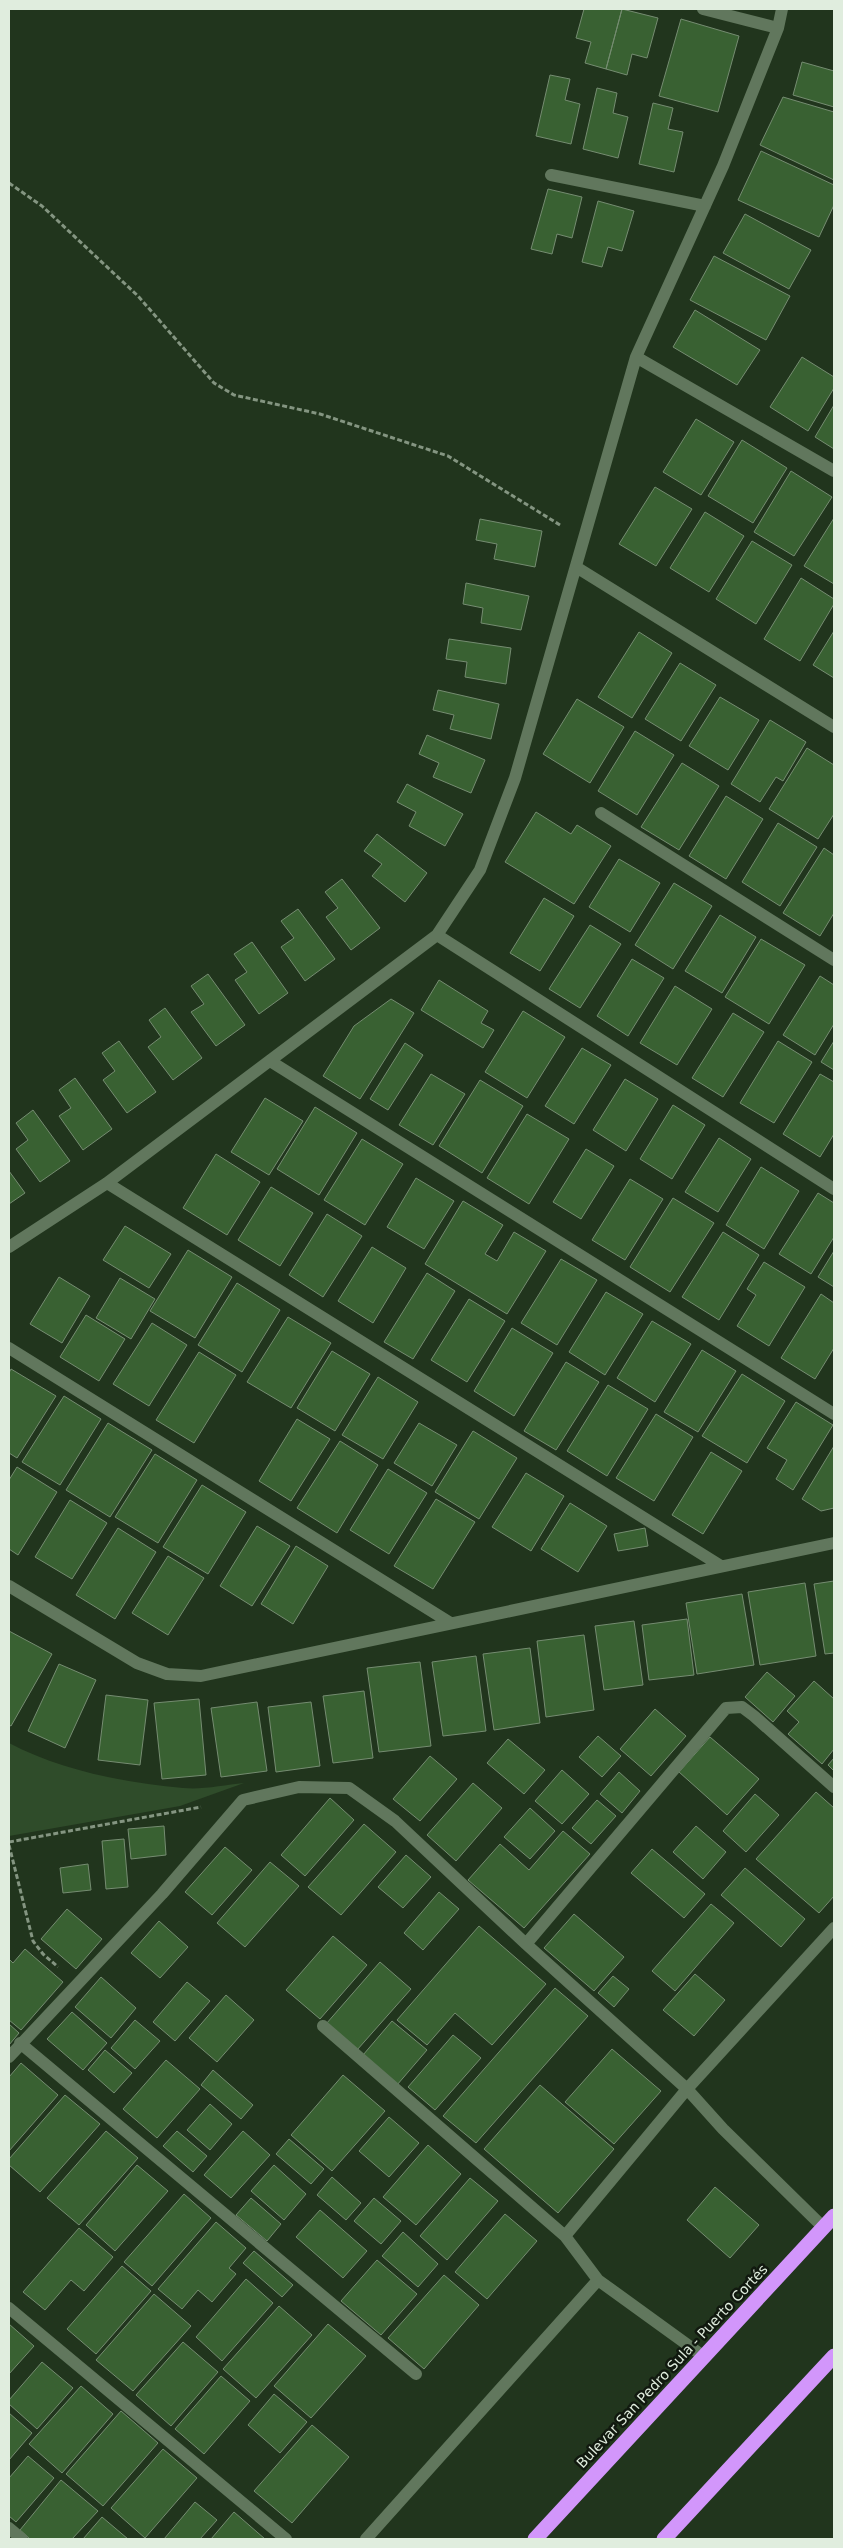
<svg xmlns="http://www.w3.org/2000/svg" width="843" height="2548" font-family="'DejaVu Sans',sans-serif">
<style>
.green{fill:#2f4c2a}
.building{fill:#396132;stroke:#758c71}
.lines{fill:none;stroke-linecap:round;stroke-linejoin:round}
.path{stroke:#849581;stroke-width:3;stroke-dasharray:5 2.5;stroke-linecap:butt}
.street{stroke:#61775d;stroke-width:12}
.highway{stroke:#d296fb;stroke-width:15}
.labels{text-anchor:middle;stroke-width:5;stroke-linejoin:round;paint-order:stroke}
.street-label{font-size:14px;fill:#e0edde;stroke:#11190f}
</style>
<rect width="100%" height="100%" fill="#21351d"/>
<path class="green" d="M9 1743C60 1770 125 1783 183 1788 202 1790 224 1785 244 1783L180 1806 9 1836Z"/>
<path class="building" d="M584 9H622L606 69 585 63 591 42 576 38Z
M622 9 658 18 647 58 632 54 627 75 606 69Z
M681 19 739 36 718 112 659 96Z
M802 62 834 71V107L793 95Z
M550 75 570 79 565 100 580 104 571 144 536 136Z
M597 88 617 93 613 113 628 117 618 158 583 149Z
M783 97 834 112V180L760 145Z
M653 103 673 108 668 129 683 132 674 172 639 164Z
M761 151 834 185V205L819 237 738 200Z
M548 189 582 197 572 238 557 234 552 254 531 249Z
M598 201 634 211 622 251 608 247 602 267 582 262Z
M745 214 811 250 789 289 723 253Z
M714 256 790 296 766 340 690 300Z
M695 310 760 350 737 385 673 347Z
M802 357 834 377V388L808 431 770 407Z
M834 405V449L815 437Z
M696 419 734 442 701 495 663 472Z
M742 440 787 468 753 523 708 496Z
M791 471 832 497 794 556 754 532Z
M655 487 692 509 656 566 619 544Z
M705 512 744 536 709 592 670 568Z
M834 518V584L804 566Z
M480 519 542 531 535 567 494 559 497 544 476 540Z
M752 541 792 565 756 624 716 599Z
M801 578 834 599V604L800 661 764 639Z
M466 583 529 596 521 630 481 623 483 608 463 604Z
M834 631V678L813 665Z
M639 632 672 653 632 718 598 697Z
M449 639 511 648 506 684 465 677 467 662 446 659Z
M680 663 716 685 681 741 645 719Z
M438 690 499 704 491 739 450 729 454 715 433 710Z
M720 697 759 720 728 770 689 746Z
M577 699 624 727 590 783 543 754Z
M770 720 806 742 783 781 776 777 760 802 731 784Z
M635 731 674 755 637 815 598 791Z
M427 735 485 760 471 793 433 777 439 763 419 754Z
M807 748 834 765V814L818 839 769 809Z
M682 763 719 786 679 850 641 827Z
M407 784 463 814 445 846 409 826 416 812 397 802Z
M726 796 763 819 726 879 689 856Z
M536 812 571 834 577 825 611 846 574 904 505 862Z
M778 823 817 847 780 906 742 882Z
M377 834 427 873 405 902 372 876 382 864 364 851Z
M824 848 834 855V913L820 936 783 913Z
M619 859 660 883 630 932 589 907Z
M342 879 380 928 351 950 326 917 338 908 325 892Z
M674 883 712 906 673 969 635 945Z
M544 898 574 916 540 971 510 953Z
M298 909 335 959 305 981 281 947 294 938 281 921Z
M720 915 756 937 722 993 685 971Z
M590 925 621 944 580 1008 549 989Z
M761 939 805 965 769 1024 725 997Z
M252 942 288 993 259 1014 235 980 247 972 234 954Z
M632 959 664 978 628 1036 597 1016Z
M208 974 245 1025 216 1046 191 1012 204 1004 191 986Z
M820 976 834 985V1024L815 1055 783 1035Z
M439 980 488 1011 481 1023 494 1030 483 1048 421 1010Z
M675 986 712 1009 677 1065 640 1043Z
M391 999 414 1013 360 1099 323 1076 354 1026Z
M165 1008 202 1058 173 1080 148 1047 161 1037 149 1020Z
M523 1011 565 1037 527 1098 485 1072Z
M733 1013 764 1032 723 1097 692 1078Z
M119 1041 156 1092 127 1113 103 1080 115 1071 102 1053Z
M778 1041 812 1062 774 1123 740 1103Z
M834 1041V1070L821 1062Z
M405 1043 423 1055 388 1110 370 1099Z
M582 1048 611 1065 574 1124 545 1106Z
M431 1074 465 1094 433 1145 399 1125Z
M820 1074 834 1082V1134L820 1157 783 1134Z
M75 1078 112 1129 83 1150 59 1116 71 1108 59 1090Z
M625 1079 658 1099 626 1151 593 1130Z
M480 1080 523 1106 482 1173 439 1146Z
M265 1098 303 1121 269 1175 231 1152Z
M673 1105 705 1125 672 1179 640 1159Z
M315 1107 357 1133 319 1195 277 1169Z
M33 1110 70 1161 40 1182 16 1149 28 1140 16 1123Z
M527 1114 569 1139 529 1204 487 1178Z
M719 1138 751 1159 718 1212 685 1192Z
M362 1139 403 1164 365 1225 324 1200Z
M586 1149 614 1166 581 1219 553 1202Z
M216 1154 260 1182 227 1235 183 1208Z
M761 1167 799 1191 764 1249 726 1225Z
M9 1171 25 1193 9 1204Z
M416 1178 454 1201 424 1249 387 1227Z
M630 1179 663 1199 625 1260 592 1240Z
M271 1187 313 1213 280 1266 238 1240Z
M818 1193 834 1203V1237L811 1274 779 1254Z
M673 1198 714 1223 670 1292 630 1267Z
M463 1201 503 1225 485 1254 497 1261 514 1232 546 1251 507 1314 425 1264Z
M327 1214 362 1236 323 1297 289 1275Z
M125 1226 171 1254 149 1288 103 1260Z
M723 1232 759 1255 719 1320 682 1297Z
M372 1247 406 1268 373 1323 338 1301Z
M188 1250 232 1277 195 1338 150 1311Z
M834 1251V1287L818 1277Z
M561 1259 597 1280 557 1345 521 1323Z
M764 1262 805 1287 769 1346 737 1326 756 1295 747 1289Z
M427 1273 455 1291 413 1359 384 1342Z
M59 1277 90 1296 62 1343 30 1324Z
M120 1278 155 1299 131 1339 96 1318Z
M237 1283 280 1310 242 1372 198 1345Z
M606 1292 643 1314 605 1375 569 1352Z
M821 1294 834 1303V1348L815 1379 781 1358Z
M469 1299 505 1321 467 1382 431 1360Z
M86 1315 125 1339 99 1381 60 1357Z
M288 1317 331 1343 291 1408 247 1382Z
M652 1321 691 1344 655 1402 617 1378Z
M152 1323 187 1345 149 1406 113 1384Z
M512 1328 553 1353 514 1416 474 1391Z
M702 1350 736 1371 698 1432 664 1412Z
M332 1351 370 1374 335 1431 297 1408Z
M199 1352 236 1375 194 1443 156 1420Z
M566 1362 599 1382 556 1450 524 1431Z
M11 1369 56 1396 17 1458 9 1453V1373Z
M742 1374 785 1401 747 1463 702 1436Z
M378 1377 418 1402 383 1459 342 1435Z
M608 1385 648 1409 607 1476 567 1451Z
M64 1396 101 1419 60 1485 22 1462Z
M796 1402 833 1425 793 1490 776 1479 787 1460 767 1448Z
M656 1414 693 1437 654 1501 616 1478Z
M297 1419 330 1439 291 1501 259 1481Z
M108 1423 152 1450 110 1517 66 1490Z
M419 1423 457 1445 432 1486 394 1463Z
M473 1431 517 1458 479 1519 435 1492Z
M340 1441 378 1465 337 1533 297 1508Z
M834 1446V1508L821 1511 802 1499Z
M711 1452 742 1471 703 1534 672 1515Z
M155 1454 197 1480 158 1543 115 1517Z
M17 1467 57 1492 18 1555 9 1549V1480Z
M388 1469 427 1493 389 1554 350 1530Z
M526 1473 564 1496 531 1551 492 1527Z
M202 1485 246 1512 208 1574 163 1547Z
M436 1499 475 1522 433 1589 394 1566Z
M70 1500 107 1523 72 1579 35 1557Z
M570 1503 607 1526 578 1572 541 1549Z
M257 1526 290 1546 252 1606 220 1586Z
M118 1528 156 1552 115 1619 76 1595Z
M645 1528 648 1546 618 1551 614 1534Z
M296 1546 328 1566 293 1624 261 1604Z
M168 1556 204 1578 168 1635 132 1613Z
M834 1581V1653L825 1654 814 1584Z
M805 1583 816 1656 760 1665 748 1592Z
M742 1594 754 1665 697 1674 686 1603Z
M687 1619 694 1675 649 1680 642 1625Z
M634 1621 643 1685 604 1690 595 1626Z
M9 1631 52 1654 11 1726 9 1725Z
M584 1635 594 1710 546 1717 537 1641Z
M530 1648 540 1723 494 1730 483 1654Z
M476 1656 486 1731 443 1736 432 1662Z
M420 1662 431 1746 379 1752 367 1668Z
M59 1664 96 1680 65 1748 28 1731Z
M767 1672 795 1696 773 1722 745 1697Z
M814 1681 834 1699V1749L822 1764 788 1734 799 1722 787 1711Z
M364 1691 373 1758 333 1763 323 1696Z
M106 1695 148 1700 140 1765 98 1760Z
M199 1699 206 1775 162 1779 154 1703Z
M257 1702 267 1771 221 1777 211 1708Z
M311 1702 320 1766 276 1772 268 1707Z
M655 1709 686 1736 651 1776 620 1749Z
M598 1736 621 1756 602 1777 579 1757Z
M710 1737 759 1779 727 1815 679 1772Z
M508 1739 545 1770 524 1794 487 1763Z
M430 1756 457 1779 420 1821 393 1799Z
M834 1758V1771L828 1765Z
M562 1770 589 1794 562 1824 535 1801Z
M619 1772 640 1791 622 1813 600 1794Z
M473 1783 502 1808 456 1861 427 1835Z
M816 1792 834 1808V1896L819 1913 756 1859Z
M755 1794 779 1815 746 1852 723 1831Z
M330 1798 354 1820 305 1876 281 1855Z
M597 1800 616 1816 591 1844 572 1828Z
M530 1808 555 1831 530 1859 504 1837Z
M364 1824 396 1852 341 1915 308 1887Z
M164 1826 166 1855 131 1859 128 1829Z
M696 1826 726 1852 703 1879 673 1852Z
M563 1831 590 1854 524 1928 468 1880 500 1844 529 1870Z
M124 1839 128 1887 106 1889 102 1841Z
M225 1847 252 1870 212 1915 185 1892Z
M652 1849 705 1894 684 1918 631 1873Z
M406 1855 431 1877 403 1908 378 1887Z
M270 1862 299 1886 245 1947 217 1923Z
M88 1864 91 1890 63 1893 60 1868Z
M745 1868 805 1919 781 1947 721 1895Z
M439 1892 459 1909 423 1950 404 1933Z
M711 1904 734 1923 675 1991 652 1971Z
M67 1909 102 1939 76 1969 41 1939Z
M574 1914 624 1957 594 1991 544 1948Z
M159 1921 188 1947 160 1978 131 1953Z
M479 1926 546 1984 492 2045 455 2013 427 2045 397 2020Z
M333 1936 367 1965 320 2019 286 1990Z
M25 1949 63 1982 21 2030 9 2020V1959L13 1963Z
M380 1962 411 1989 357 2050 326 2024Z
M695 1974 725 2000 694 2036 663 2010Z
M613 1976 629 1989 614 2007 598 1993Z
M101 1977 136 2008 111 2038 75 2007Z
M187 1982 210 2001 175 2041 153 2022Z
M555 1988 588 2016 476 2143 443 2116Z
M226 1995 254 2020 217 2062 189 2038Z
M72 2012 107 2043 83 2070 47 2039Z
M135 2020 160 2041 135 2069 111 2048Z
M392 2021 427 2050 397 2085 363 2055Z
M9 2024 19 2033 9 2045Z
M453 2035 481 2058 435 2110 408 2087Z
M612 2049 661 2091 614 2144 565 2102Z
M105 2050 132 2073 114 2093 88 2070Z
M166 2060 200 2089 157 2138 123 2109Z
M21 2063 58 2095 9 2151V2077Z
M213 2070 253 2105 241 2119 201 2085Z
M343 2075 385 2111 332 2171 291 2135Z
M540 2085 614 2149 558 2213 484 2149Z
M65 2095 100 2124 40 2192 9 2165V2159Z
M210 2104 232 2124 210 2150 187 2130Z
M389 2117 419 2143 389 2177 359 2151Z
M106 2131 138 2158 79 2225 47 2198Z
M177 2131 207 2156 193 2172 163 2146Z
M243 2131 270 2155 231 2198 204 2175Z
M289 2139 324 2169 311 2184 276 2154Z
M428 2145 461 2174 416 2225 383 2197Z
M137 2165 168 2191 115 2251 86 2225Z
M274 2165 306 2194 284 2220 251 2191Z
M332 2177 361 2203 346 2220 317 2195Z
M470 2178 498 2201 447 2260 420 2236Z
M715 2187 759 2225 730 2258 687 2220Z
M184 2194 211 2218 152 2286 124 2262Z
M251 2198 281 2224 267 2241 236 2215Z
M374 2198 401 2221 381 2244 354 2221Z
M320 2210 367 2251 343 2278 296 2237Z
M505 2214 537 2241 487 2299 455 2272Z
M216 2222 246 2248 229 2268 236 2274 212 2302 198 2290 182 2309 158 2289Z
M79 2228 113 2257 84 2291 71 2280 45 2310 23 2292Z
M403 2232 438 2264 418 2287 382 2256Z
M254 2251 293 2285 282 2297 243 2263Z
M377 2260 417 2294 381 2335 341 2301Z
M122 2266 151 2291 96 2354 67 2329Z
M444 2275 479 2305 424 2369 388 2338Z
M246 2279 273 2303 222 2361 196 2337Z
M154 2294 191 2326 133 2391 96 2360Z
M279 2306 312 2335 256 2398 223 2369Z
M9 2324 34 2346 9 2374Z
M328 2324 366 2356 311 2418 274 2386Z
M183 2342 218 2372 171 2426 136 2395Z
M42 2362 73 2388 37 2429 9 2404V2400Z
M221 2376 250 2401 204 2454 175 2429Z
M81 2386 113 2414 62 2473 29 2444Z
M274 2394 307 2422 280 2453 248 2425Z
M121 2411 158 2443 103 2506 66 2474Z
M9 2413 32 2433 9 2460Z
M312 2425 349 2457 292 2523 254 2491Z
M163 2449 197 2478 145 2538 111 2508Z
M28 2456 54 2478 16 2522 9 2516V2478Z
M61 2480 98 2511 72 2539H30L20 2530Z
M195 2502 217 2520 200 2539H164Z
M234 2512 265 2539H211Z
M102 2517 128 2539H83Z"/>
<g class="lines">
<path class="path" d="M9 183 42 206 138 296 214 383 234 395 320 414 448 456 560 525
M9 1842 201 1807
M9 1845 33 1941 43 1954 58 1967"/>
<path class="street" d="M703 9 778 28
M551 175 705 206
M636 357 834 471
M576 567 834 727
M601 813 834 960
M437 935 834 1189
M270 1061 834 1414
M107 1183 721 1566
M9 1247 107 1183 437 935 480 870 515 778 636 357 723 166 778 28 782 9
M9 1348 449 1622
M9 1586 137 1663 167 1674 201 1676 834 1543
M526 1944 726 1708 742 1707 754 1716 834 1787
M323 2026 565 2236 598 2280 703 2356
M20 2043 416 2374
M9 2057 162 1894 243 1800 299 1787 349 1788 395 1821 526 1944 687 2089 723 2129 823 2227
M565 2236 687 2089 834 1928
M9 2308 286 2539
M9 2528 22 2539
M366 2539 598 2280"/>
<path class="highway" d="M535 2539 834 2216
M664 2539 834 2356"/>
</g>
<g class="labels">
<g class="street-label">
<text transform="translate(672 2366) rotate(-47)" y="5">Bulevar San Pedro Sula - Puerto Cortés</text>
</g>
</g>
<rect width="843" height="2548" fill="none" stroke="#e0edde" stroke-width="20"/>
</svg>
